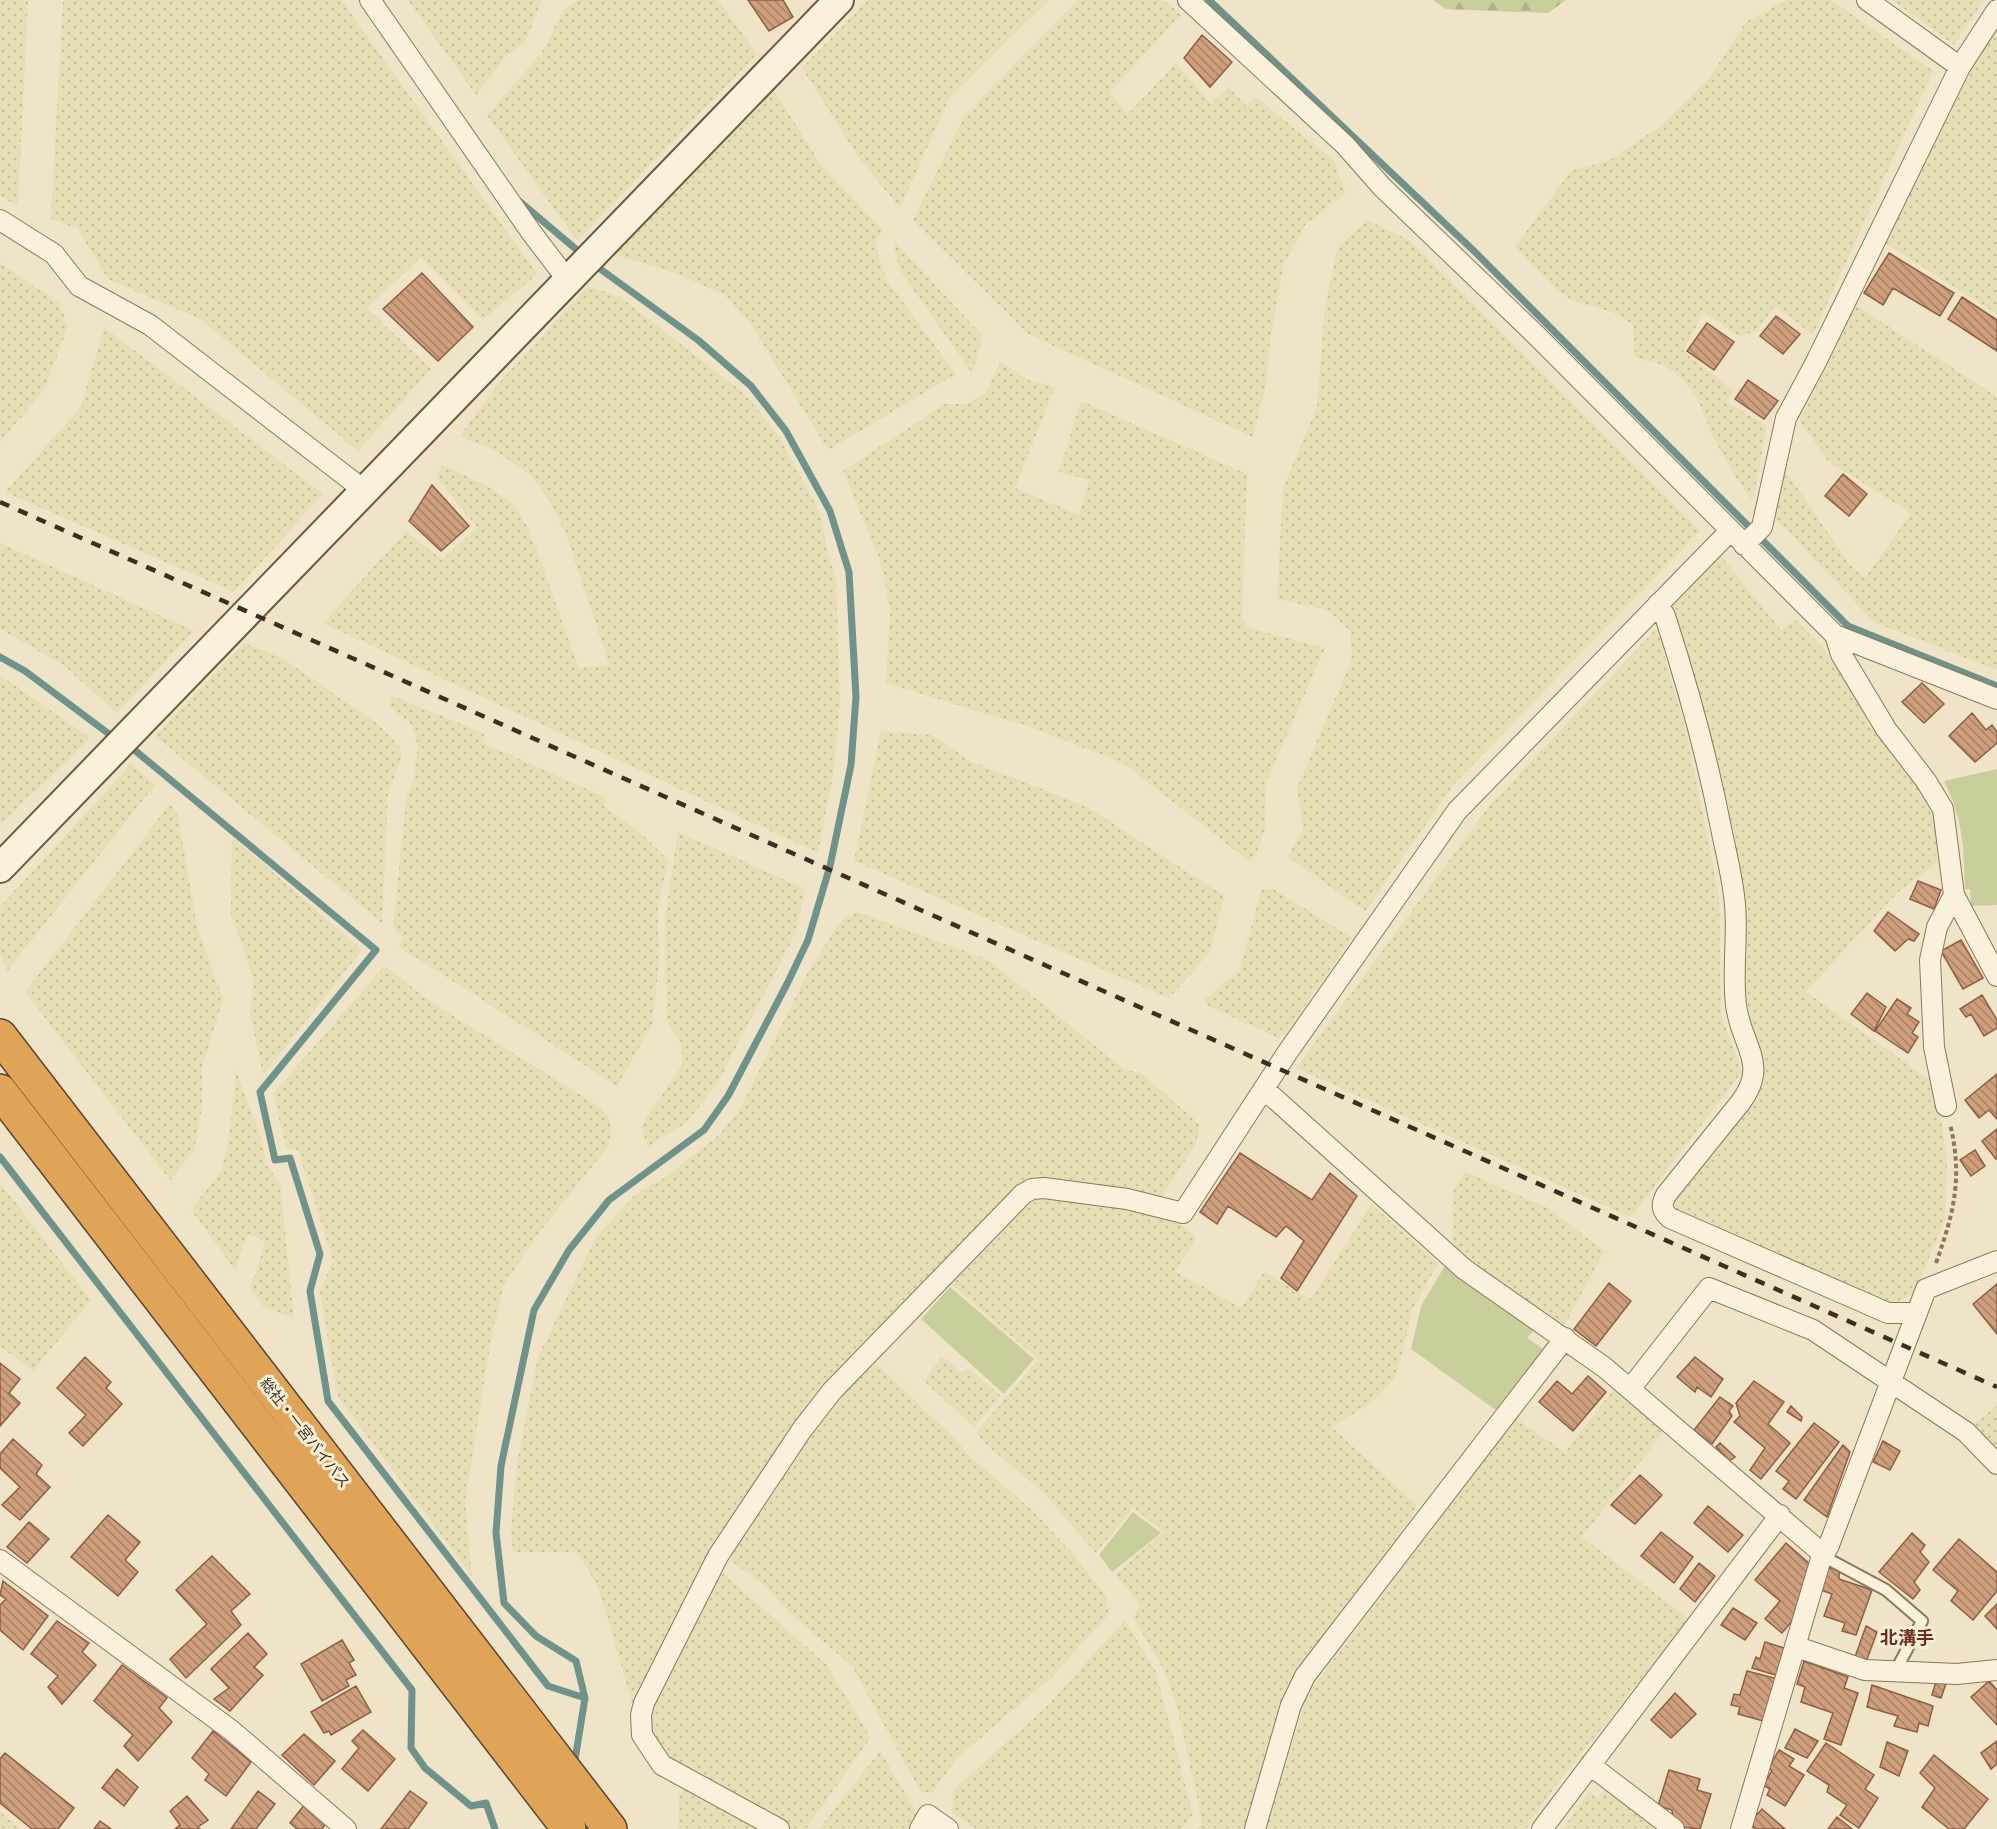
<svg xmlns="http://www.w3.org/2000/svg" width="1997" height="1829" font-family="'IBM Plex Serif','Noto Sans JP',serif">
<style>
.farmland{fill:url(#farmland-dots)}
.grass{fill:#c9cf9b}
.forest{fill:url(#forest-firs)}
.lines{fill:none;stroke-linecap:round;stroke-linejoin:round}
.stream{stroke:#6f938a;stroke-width:7}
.building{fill:url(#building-back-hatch);stroke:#8d5f41;stroke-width:1.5}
.lane-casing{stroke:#8d765c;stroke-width:14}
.street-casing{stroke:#8d765c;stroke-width:22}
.secondary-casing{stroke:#6f573f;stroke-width:32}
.highway-casing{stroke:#5b4430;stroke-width:36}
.path{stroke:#8d765c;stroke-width:4;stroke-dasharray:4.5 3;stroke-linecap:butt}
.lane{stroke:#faf1dc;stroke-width:10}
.street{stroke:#faf1dc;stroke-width:20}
.secondary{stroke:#faf1dc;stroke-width:28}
.highway{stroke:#e0a458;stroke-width:33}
.rail{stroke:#3d2e20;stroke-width:4.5;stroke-dasharray:10 10;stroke-linecap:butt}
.labels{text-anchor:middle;stroke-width:6;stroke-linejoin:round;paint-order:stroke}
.street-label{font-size:15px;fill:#3d2e20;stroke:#f7eed8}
.quarter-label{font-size:18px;font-weight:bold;fill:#6b2e1e;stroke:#f7eed8}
</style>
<defs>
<pattern id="farmland-dots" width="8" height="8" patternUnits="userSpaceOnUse" patternTransform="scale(1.5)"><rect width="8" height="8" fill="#e6deb5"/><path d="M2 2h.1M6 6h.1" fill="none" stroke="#c6bf9b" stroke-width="1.8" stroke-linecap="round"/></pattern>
<pattern id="forest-firs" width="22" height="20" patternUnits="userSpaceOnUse" patternTransform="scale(1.5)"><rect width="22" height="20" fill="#c9cf9b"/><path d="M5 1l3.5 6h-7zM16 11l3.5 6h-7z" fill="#aeb285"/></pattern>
<pattern id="building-back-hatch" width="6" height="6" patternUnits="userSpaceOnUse" patternTransform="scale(1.5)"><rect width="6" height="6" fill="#cf9f7d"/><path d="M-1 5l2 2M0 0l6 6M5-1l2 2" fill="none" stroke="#a98266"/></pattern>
</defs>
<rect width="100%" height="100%" fill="#f0e4c8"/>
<path class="farmland" d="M0 0H28L18 206 0 196Z
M63 0H341L537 274 483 320 421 257 367 308 431 369 358 451 200 319 108 279 77 228 51 219Z
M408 0H542L525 42 504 58 476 95Z
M577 0H718L757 54 577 241 487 115 541 54 563 11Z
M868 0H1049L950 97 900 208 859 158 802 68Z
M1077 0H1163L1181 14 1110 93 1128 114 1176 63 1211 104 1229 87 1246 106 1256 97 1333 160 1346 193 1305 225 1283 266 1270 341 1266 385 1253 437 1028 334 913 220 965 115Z
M1786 0H1831L1933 71 1813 335 1775 306 1757 331 1739 336 1704 312 1683 351 1734 391 1727 402 1767 426 1753 501 1736 478 1712 435 1697 397 1680 376 1663 365 1635 357 1633 325 1612 312 1571 300 1558 291 1515 247 1571 171 1610 160 1661 126 1708 80 1746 22Z
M1892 0H1984L1954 45Z
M1997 26V314L1882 241 1967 71Z
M774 90 821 165 883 230 876 240 879 259 888 282 956 374 828 450 752 326 725 295 675 273 615 255Z
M1367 220 1410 241 1700 531 1455 783 1365 911 1288 857 1303 829 1297 788 1352 659 1350 631 1327 610 1277 599 1283 488 1317 407 1325 306 1338 247Z
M893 240 983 336 972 373 899 269Z
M0 263 59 303 68 326 45 389 0 442Z
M588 286 620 297 746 395 779 436 821 515 827 551 836 578 840 702 834 770 818 853 323 623 406 531 442 560 477 527 436 477 443 465 491 488 516 507 529 529 579 668 609 664 565 532 549 500 531 475 495 451 460 436 498 384Z
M1854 304 1997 397V670L1874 622 1775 518 1785 470 1850 565 1865 578 1911 513 1828 461 1800 421Z
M104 327 323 494 234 592 5 492 81 407Z
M1000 362 1028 380 1055 387 1015 488 1079 515 1089 480 1059 472 1081 401 1247 474 1242 618 1249 628 1325 648 1266 783 1265 828 1256 855 1249 861 1123 763 1033 728 886 683 890 613 882 565 843 471 945 404H968L986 393Z
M0 543 194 631 117 713 62 664 0 629Z
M1721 556 1781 630 1796 620 1824 649 1870 720 1867 723 1871 728 1875 726 1927 800 1936 823 1940 852 1935 855 1938 862 1897 893 1806 992 1930 1080 1941 1118 1947 1162 1945 1220 1914 1293 1895 1305 1887 1306 1671 1210V1199L1755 1097 1741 978 1669 610 1671 603Z
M1657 628 1689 744 1719 896 1721 1014 1742 1072 1631 1217 1296 1068 1490 805Z
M244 643 282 658 379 725 398 745 402 756 388 794 382 923 155 736Z
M0 675 90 738 0 826Z
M392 696 484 733 483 743 605 797 604 806 643 835 668 860 658 910 659 965 652 1025 617 1086 398 946 403 938 393 928 406 800 413 781 418 746 412 725 389 706Z
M881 731 931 735 972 762 1088 807 1224 896 1210 952 1169 998 854 861Z
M131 764 155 785 7 971 0 953V907Z
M170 804 178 815 197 926 223 999 202 1067V1107L194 1151 170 1180 25 992Z
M678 832 805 889 795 934 717 1084 687 1122 648 1147 641 1126 682 1065 681 1043 666 1020 665 917Z
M232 837 362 950 263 1075 250 1013 254 981 231 914Z
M1262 889H1273L1352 938 1285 1034 1278 1038 1207 1005 1204 1000 1239 970Z
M858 912 988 960 1125 1070 1141 1073 1200 1125 1196 1143 1161 1198 1012 1194 812 1399 758 1476 700 1569 639 1705H633L599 1590 586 1565 575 1552H513L511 1530 517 1463 538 1357 596 1237 636 1194 664 1178 719 1135 739 1111 807 974 836 928 844 919Z
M384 966 434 1004 600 1107 610 1120 611 1135 608 1147 537 1235 504 1285 491 1339 465 1501 472 1576 338 1397 320 1292 333 1260 298 1150 286 1148 273 1094Z
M236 1070 260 1135 267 1165 280 1183 294 1318 264 1307 249 1287 256 1274 265 1241 248 1234 235 1270 191 1210 222 1170 231 1124Z
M1465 1172 1548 1208 1605 1251 1565 1324 1560 1322 1557 1325 1462 1258 1453 1247V1190Z
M0 1183 91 1300 33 1371 0 1346Z
M1047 1195 1136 1209 1169 1219 1184 1227 1196 1238 1175 1271 1241 1308 1264 1272 1311 1299 1371 1204 1438 1263 1412 1310 1404 1349 1395 1378 1374 1401 1332 1427 1416 1505 1412 1517 1296 1670 1287 1686 1246 1829H1197L1201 1824 1200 1811 1176 1704 1164 1670 1133 1618 1140 1605 1115 1574 1164 1532 1133 1508 1096 1553 1043 1492 983 1442 977 1432 1038 1359 951 1284 1021 1209 1033 1200Z
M942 1356 962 1373 968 1368 1001 1396 974 1427 924 1381Z
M877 1364 959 1443 967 1454 1034 1512 1073 1554 1106 1596 1109 1614 1052 1677 957 1758 932 1793 920 1791 852 1666 791 1614 763 1584 731 1561 732 1548 803 1445 832 1407 867 1369Z
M1614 1389 1665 1430 1582 1537 1689 1619 1547 1797 1526 1829H1266L1307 1695 1516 1419 1565 1452Z
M1997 1406V1449L1973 1424Z
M717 1568 826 1664 868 1733 869 1740 806 1829H791L672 1765 648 1730 653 1708Z
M1125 1620 1155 1670 1169 1720 1193 1814 1182 1829H976L952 1812 954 1789 1044 1709Z
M880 1751 914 1808 918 1821 914 1829H819Z
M1607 1786 1661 1829H1563L1589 1791 1598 1798Z
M686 1787 764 1829H678L679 1795Z
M0 1812 20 1828V1829H0Z"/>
<path class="grass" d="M1997 769V905L1971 906 1970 889H1965C1964 847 1963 820 1944 781Z
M1446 1264 1535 1329 1527 1338 1546 1351 1500 1413 1411 1349 1421 1306Z
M950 1287 1034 1359 1004 1394 921 1319Z
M1133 1512 1161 1533 1112 1572 1099 1555Z"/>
<path class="forest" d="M1433 0H1566L1548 13 1446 9Z"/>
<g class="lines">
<path class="stream" d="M1209 0 1474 251 1848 626 1997 686
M519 201 584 256
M0 657 25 671 109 734
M132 748 376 950 260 1092 275 1160 290 1158 320 1254 310 1291 328 1401 548 1686 585 1698
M0 1157 412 1690 411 1748 425 1768 471 1806 486 1803 495 1829
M574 1766 585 1698 576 1661 536 1636 504 1603 496 1533 501 1466 534 1310 569 1250 609 1200 704 1130 728 1096 788 982 808 940 830 866 851 765 856 697 849 572 830 511 786 431 751 386 698 340 592 263"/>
</g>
<path class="building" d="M748 0H783L793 17 769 31Z
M1202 35 1232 62 1210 87 1184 58Z
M1889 253 1954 293 1940 316 1893 288 1883 305 1864 293Z
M422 273 473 327 438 361 383 309Z
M1962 297 1997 320V351L1948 319Z
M1776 316 1800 334 1783 354 1760 336Z
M1707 323 1734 342 1714 370 1687 351Z
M1748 380 1778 401 1764 419 1735 399Z
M1843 474 1867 494 1849 516 1825 496Z
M432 485 469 526 441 551 409 521Z
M1922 683 1944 704 1924 723 1902 702Z
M1972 713 1986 730 1992 725 1997 732V743L1975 762 1949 736Z
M1918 881 1941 890 1934 909 1910 899Z
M1888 912 1919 934 1914 941 1908 939 1895 951 1874 931Z
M1961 940 1983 978 1963 989 1941 951Z
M1867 993 1886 1007 1874 1031 1851 1014Z
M1982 995 1997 1020V1028L1984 1036 1971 1014 1966 1017 1960 1009Z
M1897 999 1911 1008 1907 1014 1919 1022 1912 1033 1918 1037 1908 1053 1875 1031Z
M1997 1074V1119L1989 1110 1979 1118 1965 1100Z
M1997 1129V1158L1996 1159 1982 1141Z
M1975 1150 1985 1166 1971 1176 1960 1160Z
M1240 1153 1312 1200 1330 1173 1357 1196 1297 1291 1281 1278 1304 1241 1286 1226 1276 1237 1228 1206 1217 1224 1200 1212Z
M1609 1283 1631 1301 1596 1346 1574 1329Z
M1997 1284V1334L1973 1304Z
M85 1357 111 1382 106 1388 122 1404 83 1446 69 1433 86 1415 57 1388Z
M1695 1357 1723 1379 1711 1397 1697 1387 1695 1392 1677 1377Z
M0 1363 20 1379 9 1393 20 1403 0 1426Z
M1588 1376 1606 1392 1573 1431 1539 1402 1557 1381 1572 1394Z
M1754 1381 1784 1402 1768 1424 1790 1443 1761 1479 1750 1470 1765 1448 1734 1422 1740 1416 1736 1403Z
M1720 1397 1733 1406 1729 1411 1732 1416 1712 1444 1694 1430Z
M1791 1406 1802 1417 1801 1421 1787 1412Z
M1814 1423 1839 1442 1796 1499 1783 1489 1789 1481 1776 1471Z
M13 1439 42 1465 36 1474 50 1487 20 1520 2 1505 20 1487 0 1468V1454Z
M1883 1441 1900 1451 1890 1470 1873 1462Z
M1720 1443 1735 1457 1729 1461 1716 1447Z
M1843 1445 1850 1452 1827 1517 1804 1500Z
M1640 1475 1662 1495 1635 1524 1611 1505Z
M1708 1506 1743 1535 1728 1552 1694 1523Z
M108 1515 140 1542 125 1560 138 1572 118 1596 71 1557Z
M29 1522 49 1539 27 1563 7 1547Z
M1661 1532 1693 1557 1674 1583 1641 1556Z
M1912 1533 1925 1545 1920 1552 1929 1562 1914 1582 1920 1590 1913 1599 1879 1572Z
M1959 1539 1997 1572V1591L1973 1620 1951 1601 1958 1591 1933 1570Z
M1786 1543 1811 1565 1801 1601 1795 1609 1798 1614 1782 1633 1765 1619 1780 1601 1755 1580Z
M212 1556 250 1594 231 1611 241 1625 186 1678 170 1659 207 1624 176 1590Z
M1699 1563 1715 1576 1695 1602 1680 1589Z
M1829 1567 1839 1571V1579L1872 1590 1856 1635 1842 1631 1845 1623 1824 1616 1832 1594 1821 1590Z
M3 1581 48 1616 23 1650 0 1630V1605L6 1599 0 1595Z
M1997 1604V1629L1985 1616Z
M1733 1608 1757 1623 1745 1640 1721 1625Z
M57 1621 89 1643 82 1652 96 1665 62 1704 48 1687 58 1676 31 1654Z
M1866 1626 1877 1632 1866 1662 1855 1657Z
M248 1633 267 1654 254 1667 263 1675 230 1711 214 1699 229 1688 211 1669Z
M342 1640 354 1660 349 1663 356 1675 346 1680 349 1686 322 1701 301 1664Z
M1765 1642 1787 1649 1779 1676 1752 1668 1756 1657 1760 1659Z
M1804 1661 1848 1677 1844 1688 1858 1693 1841 1745 1824 1739 1833 1713 1801 1702 1805 1687 1797 1684Z
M122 1665 167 1698 159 1708 172 1722 138 1761 124 1746 133 1735 94 1701Z
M1747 1671 1778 1679 1767 1722 1738 1714 1740 1707 1731 1705 1734 1694 1740 1695Z
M1938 1675 1948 1678 1941 1698 1932 1695Z
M1989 1681 1997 1690V1725L1971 1697Z
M1872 1685 1933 1706 1928 1726 1919 1723 1917 1732 1894 1726 1898 1716 1867 1707Z
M356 1686 371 1712 331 1735 329 1731 324 1733 311 1712Z
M1675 1693 1696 1714 1671 1738 1651 1720Z
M1795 1729 1818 1741 1807 1758 1785 1748Z
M363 1730 395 1759 368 1791 342 1769 359 1748 352 1741Z
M213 1731 251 1762 226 1796 205 1780 209 1774 192 1758Z
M304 1734 335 1761 314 1785 282 1755Z
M1997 1741V1764L1991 1769 1981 1753Z
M1887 1742 1908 1751 1899 1776 1880 1767Z
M1826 1743 1874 1775 1865 1789 1878 1798 1859 1828 1840 1815 1847 1805 1827 1792 1829 1785 1807 1771Z
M1779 1750 1794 1759 1789 1766 1804 1775 1785 1806 1767 1795 1770 1789 1763 1785 1772 1771 1769 1767Z
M5 1753 74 1808 58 1829H32L0 1803V1759Z
M1934 1755 1988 1799 1964 1829H1949L1922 1807 1935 1788 1920 1773Z
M117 1769 138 1787 124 1806 102 1788Z
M1669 1770 1700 1779 1697 1790 1711 1794 1700 1829 1681 1827 1673 1820 1672 1810 1658 1806Z
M258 1791 275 1804 256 1829H231Z
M410 1791 427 1803 408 1829H381Z
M187 1796 208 1820 198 1827 200 1829H175L180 1825 170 1811Z
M305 1804 326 1823 322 1829H297L290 1823Z
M1762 1809 1785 1829H1755L1750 1822Z
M1837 1817 1852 1829H1828Z
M100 1821 111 1829H94Z"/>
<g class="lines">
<defs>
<path id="lane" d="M1823 1554 1830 1560 1886 1590 1922 1621 1896 1670"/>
<path id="street" d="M370 0 531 232 569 282
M1188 0 1345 145 1382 187 1536 335 1835 635 1997 699
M1867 0 1960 67
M0 220 54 254 79 286 150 325 365 491
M1744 545 1762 527 1786 418 1816 362 1960 67 1997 10
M1658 604 1665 616C1688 687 1707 756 1721 828 1726 853 1733 879 1735 905 1738 938 1732 972 1736 1005 1741 1046 1770 1064 1740 1103L1666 1195C1661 1205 1661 1210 1670 1218L1888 1313H1917
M1835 635 1841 654 1886 729 1926 781 1943 809 1954 895 1937 927 1930 960 1934 1047 1946 1106
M1954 895 1997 976
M1264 1089 1464 1269 1604 1367 1823 1554
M1630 1389 1709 1288 1813 1330 1966 1432 1997 1464
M0 1560 231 1730 346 1829
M1797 1647 1865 1670 1957 1674 1997 1670
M1590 1765 1674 1829
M779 1829 662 1765 642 1735 641 1715 644 1703 718 1556 801 1431 832 1391 1023 1194 1032 1189 1044 1188 1127 1199 1183 1213 1287 1053 1457 811 1730 531
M920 1829 928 1815 948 1829
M1255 1829 1291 1705 1305 1676 1565 1338
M1542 1829 1780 1515
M1741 1829 1820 1562 1829 1545 1926 1289 1997 1261"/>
<path id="secondary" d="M0 868 839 0"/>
<path id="highway" d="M0 1036 610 1829
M0 1091 569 1829"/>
</defs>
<use href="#lane" class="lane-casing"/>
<use href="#street" class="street-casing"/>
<use href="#secondary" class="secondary-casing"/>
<use href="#highway" class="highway-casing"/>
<path class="path" d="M1936 1263C1954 1213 1963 1177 1950 1124"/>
<use href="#lane" class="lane"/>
<use href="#street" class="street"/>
<use href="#secondary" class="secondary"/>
<use href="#highway" class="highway"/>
<path class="rail" d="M0 502 1997 1387"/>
</g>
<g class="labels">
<g class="street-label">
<text transform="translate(305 1433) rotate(52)" y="5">総社・一宮バイパス</text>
</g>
<g class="quarter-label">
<text x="1907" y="1644">北溝手</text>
</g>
</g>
</svg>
